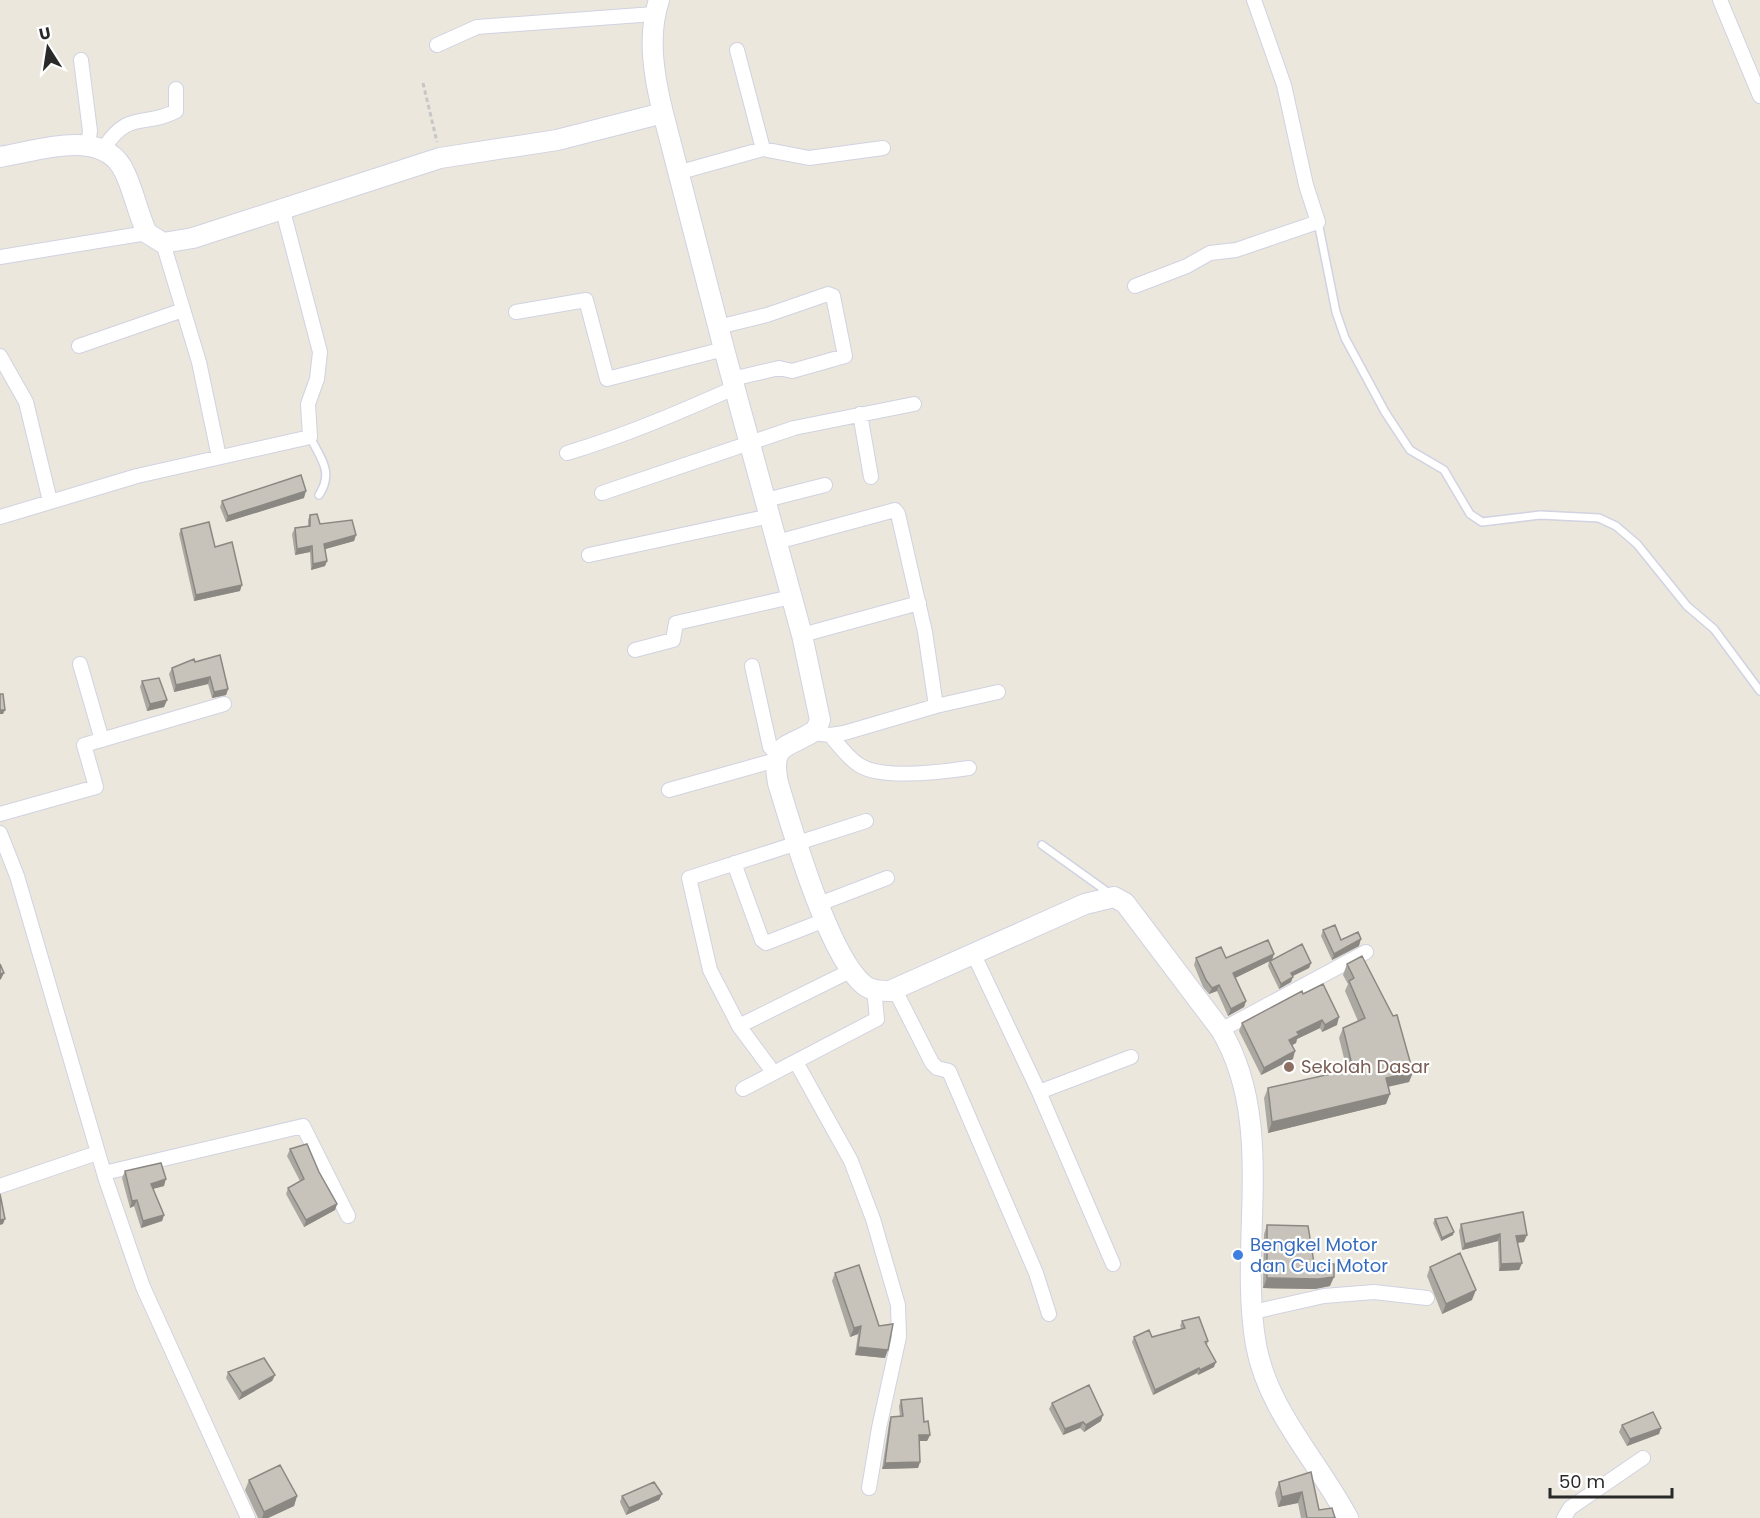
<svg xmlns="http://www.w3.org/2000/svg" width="1760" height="1518" font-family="Poppins,sans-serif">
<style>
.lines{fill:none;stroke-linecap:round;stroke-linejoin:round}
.lane-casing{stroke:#d1d2e2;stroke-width:10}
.street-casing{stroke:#d1d2e2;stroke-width:16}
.secondary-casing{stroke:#d1d2e2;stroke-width:22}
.path{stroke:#c7c7c7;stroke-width:3;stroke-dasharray:4.5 3;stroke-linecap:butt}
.lane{stroke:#fff;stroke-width:7}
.street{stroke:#fff;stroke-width:14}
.secondary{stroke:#fff;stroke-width:20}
.wall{fill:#aba8a1}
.shaded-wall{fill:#8b8883}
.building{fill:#c7c3bb;stroke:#8b8883;stroke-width:1.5}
.education-dot{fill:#8d6e63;stroke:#fff;stroke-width:2}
.shop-dot{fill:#3f7fe0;stroke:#fff;stroke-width:2}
.labels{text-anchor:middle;stroke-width:4.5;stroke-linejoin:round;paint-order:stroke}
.education-label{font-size:18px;fill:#785e54;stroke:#fff;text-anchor:start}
.shop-label{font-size:18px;fill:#366cbe;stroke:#fff;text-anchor:start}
</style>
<rect width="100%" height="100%" fill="#ebe7dc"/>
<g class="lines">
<defs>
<path id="lane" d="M1318 222 1336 312 1345 338 1385 412 1410 450 1444 470 1470 514 1482 522 1540 515 1599 518 1616 526 1637 544 1687 606 1714 629 1760 691
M310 437C321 459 334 472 319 495
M1042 845 1109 893"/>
<path id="street" d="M1720 0 1760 96
M437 45 477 27 654 14
M737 50 763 149
M81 60 90 131 88 145
M104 148C129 109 145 128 176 111V89
M677 173 763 149 809 158 883 148
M163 243 199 362 219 457
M0 257 147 233
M1135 286 1187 266 1210 253 1236 250 1318 222 1306 185 1284 85 1254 0
M516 312 586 300 607 379 724 349
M718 327 767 315 828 294 833 296 845 356 792 371 779 368 732 379
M79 346 183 310
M0 356 26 402 50 501
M860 414 871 477
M567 453C624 436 680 412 734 388
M602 493 794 428 914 404
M766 500 825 485
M0 517 137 476 310 437 308 404 317 379 320 352 282 207
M777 542 895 510 898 514 925 632 936 706
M589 555 770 516
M802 635 919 603
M635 650 673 640 676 623 791 597
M80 664 102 740
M752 666 770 747 777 754
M813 733 830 735 844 733 936 706 998 692
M830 735C838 744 848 758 859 765 882 780 942 772 969 768
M669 790 776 760
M0 814 96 787 84 745 224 704
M0 833 17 876 106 1180 143 1287 248 1518
M734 863 762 940 766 943 825 920
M819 904 887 878
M974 955 1039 1092 1113 1264
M895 990 932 1063 937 1068 949 1071 1036 1273 1049 1314
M739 1026 852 970
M1221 1030 1366 952
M796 1062 851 1161 873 1219 898 1305 899 1337 879 1428 869 1488
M773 1072 739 1026 710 970 689 878 866 821
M743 1089 877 1019 874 990
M1039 1092 1131 1057
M104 1173 303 1126 348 1216
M0 1186 97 1153
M1253 1312 1324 1296 1374 1292 1427 1298
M1564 1518 1570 1508 1643 1458"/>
<path id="secondary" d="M659 0C647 36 654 77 663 113
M0 157C39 151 105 126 125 173 134 192 138 214 147 233L163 243 193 238 440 158 557 140 663 113 724 349 802 635 820 720 816 730C788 749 770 741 778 783 792 829 829 957 864 985 871 991 881 991 890 991L1085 904 1114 897 1125 903 1221 1030C1277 1125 1238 1242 1256 1345 1268 1411 1318 1461 1348 1518"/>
</defs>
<use href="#lane" class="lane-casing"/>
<use href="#street" class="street-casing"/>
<use href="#secondary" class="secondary-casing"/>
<path class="path" d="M423 83 437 142"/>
<use href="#lane" class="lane"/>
<use href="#street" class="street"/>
<use href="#secondary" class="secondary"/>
</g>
<path class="wall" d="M304 498 226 522 220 507 222 501Z
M310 515 320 524 356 535 354 541 325 549 327 561 325 566 311 570 310 552 295 555 292 534 295 528 308 526V520Z
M181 529 215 547 240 591 194 601 179 534Z
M195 662 228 689 226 695 212 698 208 684 174 692 169 674 172 668Z
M142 681 167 700 164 707 147 711 140 687Z
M1323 930 1341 940 1359 946 1332 960 1321 936Z
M1274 954 1272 959 1311 963 1309 968 1292 976 1291 982 1279 989 1268 966 1269 961 1235 978 1246 1001 1244 1007 1228 1016 1217 991 1209 994 1203 987 1194 965 1196 958H1226Z
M1347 964 1413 1072 1409 1082 1388 1087 1386 1104 1268 1133 1264 1098 1268 1088 1347 1070 1339 1038 1343 1028 1358 1021 1345 991 1348 984 1343 975Z
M1303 994 1337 1025 1322 1032 1320 1028 1297 1039 1296 1043 1292 1045 1293 1059 1261 1075 1239 1031 1242 1023Z
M290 1149 319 1172 337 1204 335 1210 304 1227 286 1194 288 1188 300 1181 287 1156Z
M125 1171 164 1186 153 1189 164 1215 162 1221 141 1228 134 1206 130 1208 122 1178Z
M1435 1219 1453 1235 1441 1241 1433 1223Z
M1461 1224 1524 1242 1517 1243 1522 1263 1519 1270 1499 1271 1498 1241 1462 1250 1459 1231Z
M1267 1225 1314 1263 1330 1286 1315 1289 1263 1288 1264 1234Z
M1430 1267 1472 1300 1442 1314 1427 1276Z
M835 1273 879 1326 885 1358 855 1355 858 1334 850 1337 832 1281Z
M1182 1321 1208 1341 1207 1345 1214 1367 1198 1375 1197 1373 1153 1395 1132 1342 1134 1337H1152L1182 1329 1180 1326Z
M228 1372 275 1375 272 1381 239 1400 226 1378Z
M901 1400 924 1422 930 1435 927 1441H919L920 1462 918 1468 882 1469 889 1423 891 1417H900L899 1406Z
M1052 1403 1101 1421 1084 1432 1080 1428 1063 1435 1049 1409Z
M1622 1425 1661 1428 1659 1434 1627 1446 1619 1432Z
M1311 1472 1319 1510 1335 1518H1301L1298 1503 1278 1507 1275 1493 1279 1482Z
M249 1480 297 1496 294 1506 268 1518H258L245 1490Z
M662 1494 659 1500 626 1515 620 1502 622 1496Z"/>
<path class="shaded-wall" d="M306 491 304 498 226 522 228 516Z
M356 535 354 541 322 550 324 544Z
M312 546 310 552 295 555 297 549Z
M327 561 325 566 311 570 313 564Z
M242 585 240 591 194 601 196 595Z
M210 677 208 684 174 692 176 685Z
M228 689 226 695 212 698 214 692Z
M167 700 164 707 147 711 150 704Z
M0 710H5L3 714H0Z
M1361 939 1359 946 1332 960 1334 954Z
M1274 954 1272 960 1231 980 1233 973Z
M1311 963 1309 968 1289 978 1291 973Z
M4 973 1 979 0 980V974Z
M1293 977 1291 982 1279 989 1281 984Z
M1219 985 1217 991 1209 994 1212 988Z
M1246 1001 1244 1007 1228 1016 1231 1009Z
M1339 1017 1337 1025 1322 1032 1325 1025Z
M1322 1020 1320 1028 1297 1039 1296 1043 1287 1048 1289 1040 1297 1032Z
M1295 1051 1293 1059 1261 1075 1264 1068Z
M1413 1072 1409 1082 1382 1088 1386 1078Z
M1390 1094 1386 1104 1268 1133 1272 1122Z
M166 1179 164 1186 148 1190 151 1184Z
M137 1200 134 1206 130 1208 132 1201Z
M337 1204 335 1210 304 1227 306 1220Z
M164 1215 162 1221 141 1228 143 1221Z
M5 1219 3 1224 0 1225V1220Z
M1454 1232 1453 1235 1441 1241 1442 1238Z
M1500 1234 1498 1241 1462 1250 1465 1244Z
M1527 1235 1524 1242 1513 1243 1516 1236Z
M1522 1263 1519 1270 1499 1271 1501 1264Z
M1334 1277 1330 1286 1315 1289 1263 1288 1267 1278Z
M1476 1290 1472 1300 1442 1314 1446 1304Z
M861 1326 858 1334 850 1337 854 1328Z
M858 1347 888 1350 885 1358 855 1355Z
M1216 1362 1214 1367 1198 1375 1200 1370Z
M1199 1368 1197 1373 1153 1395 1155 1390Z
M275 1375 272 1381 239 1400 242 1393Z
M1103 1415 1101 1421 1084 1432 1086 1425Z
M1083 1422 1080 1428 1063 1435 1065 1429Z
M1661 1428 1659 1434 1627 1446 1630 1439Z
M919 1435H930L927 1441H916Z
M920 1462 918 1468 882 1469 885 1463Z
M1302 1492 1298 1503 1278 1507 1282 1497Z
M662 1494 659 1500 626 1515 629 1508Z
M297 1496 294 1506 268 1518H262L264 1512Z"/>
<path class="building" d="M301 475 306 491 228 516 222 501Z
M317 514 320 524 352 520 356 535 324 544 327 561 313 564 312 546 297 549 295 528 310 526V515Z
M209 522 215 547 232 542 242 585 196 595 181 529Z
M220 655 228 689 214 692 210 677 176 685 172 668 194 659 195 662Z
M159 678 167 700 150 704 142 681Z
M0 694H3L5 710H0Z
M1335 925 1341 940 1358 932 1361 939 1334 954 1323 930Z
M1268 940 1274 954 1233 973 1246 1001 1231 1009 1219 985 1212 988 1206 980 1196 958 1221 947 1226 958Z
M1302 944 1311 963 1291 973 1293 977 1281 984 1270 961Z
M1362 956 1393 1016 1397 1015 1413 1072 1386 1078 1390 1094 1272 1122 1268 1088 1353 1069 1343 1028 1365 1018 1349 981 1354 978 1347 964Z
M0 964 4 973 0 974Z
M1323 984 1339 1017 1325 1025 1322 1020 1297 1032 1299 1035 1289 1040 1295 1051 1264 1068 1242 1023 1302 991 1303 994Z
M307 1144 319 1172 337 1204 306 1220 288 1188 304 1179 290 1149Z
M161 1163 166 1179 151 1184 164 1215 143 1221 137 1200 132 1201 125 1171Z
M0 1194 5 1219 0 1220Z
M1523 1212 1527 1235 1516 1236 1522 1263 1501 1264 1500 1234 1465 1244 1461 1224Z
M1447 1217 1454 1232 1442 1238 1435 1219Z
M1267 1225 1308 1226 1314 1263 1334 1264V1277L1318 1279 1267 1278Z
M1460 1253 1476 1290 1446 1304 1430 1267Z
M859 1265 879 1326 893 1324 888 1350 858 1347 861 1326 854 1328 835 1273Z
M1199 1317 1208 1341 1205 1342 1216 1362 1200 1370 1199 1368 1155 1390 1134 1337 1149 1330 1152 1337 1185 1328 1182 1321Z
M264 1358 275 1375 242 1393 228 1372Z
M1089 1385 1103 1415 1086 1425 1083 1422 1065 1429 1052 1403Z
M922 1398 924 1422 928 1421 930 1435H919L920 1462 885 1463 891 1417 903 1416 901 1400Z
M1653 1412 1661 1428 1630 1439 1622 1425Z
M280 1465 297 1496 264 1512 249 1480Z
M1311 1472 1319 1510 1332 1508 1335 1518H1307L1302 1492 1282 1497 1279 1482Z
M654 1482 662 1494 629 1508 622 1496Z"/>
<circle class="education-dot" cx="1289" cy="1067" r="6"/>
<circle class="shop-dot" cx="1238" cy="1255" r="6"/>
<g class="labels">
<g class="education-label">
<text x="1301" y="1073">Sekolah Dasar</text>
</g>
<g class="shop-label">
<text x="1250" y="1251">Bengkel Motor<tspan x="1250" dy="21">dan Cuci Motor</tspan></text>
</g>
</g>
<g transform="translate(48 48) rotate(348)" stroke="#ffffff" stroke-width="4.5" paint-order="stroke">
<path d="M0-4.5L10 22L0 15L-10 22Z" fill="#292929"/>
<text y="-9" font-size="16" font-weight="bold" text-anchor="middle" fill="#292929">U</text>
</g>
<path d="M1550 1488v9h122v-9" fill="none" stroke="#292929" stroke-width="3"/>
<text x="1559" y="1488" font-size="18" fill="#292929" stroke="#ffffff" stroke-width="4.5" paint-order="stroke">50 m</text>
</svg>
